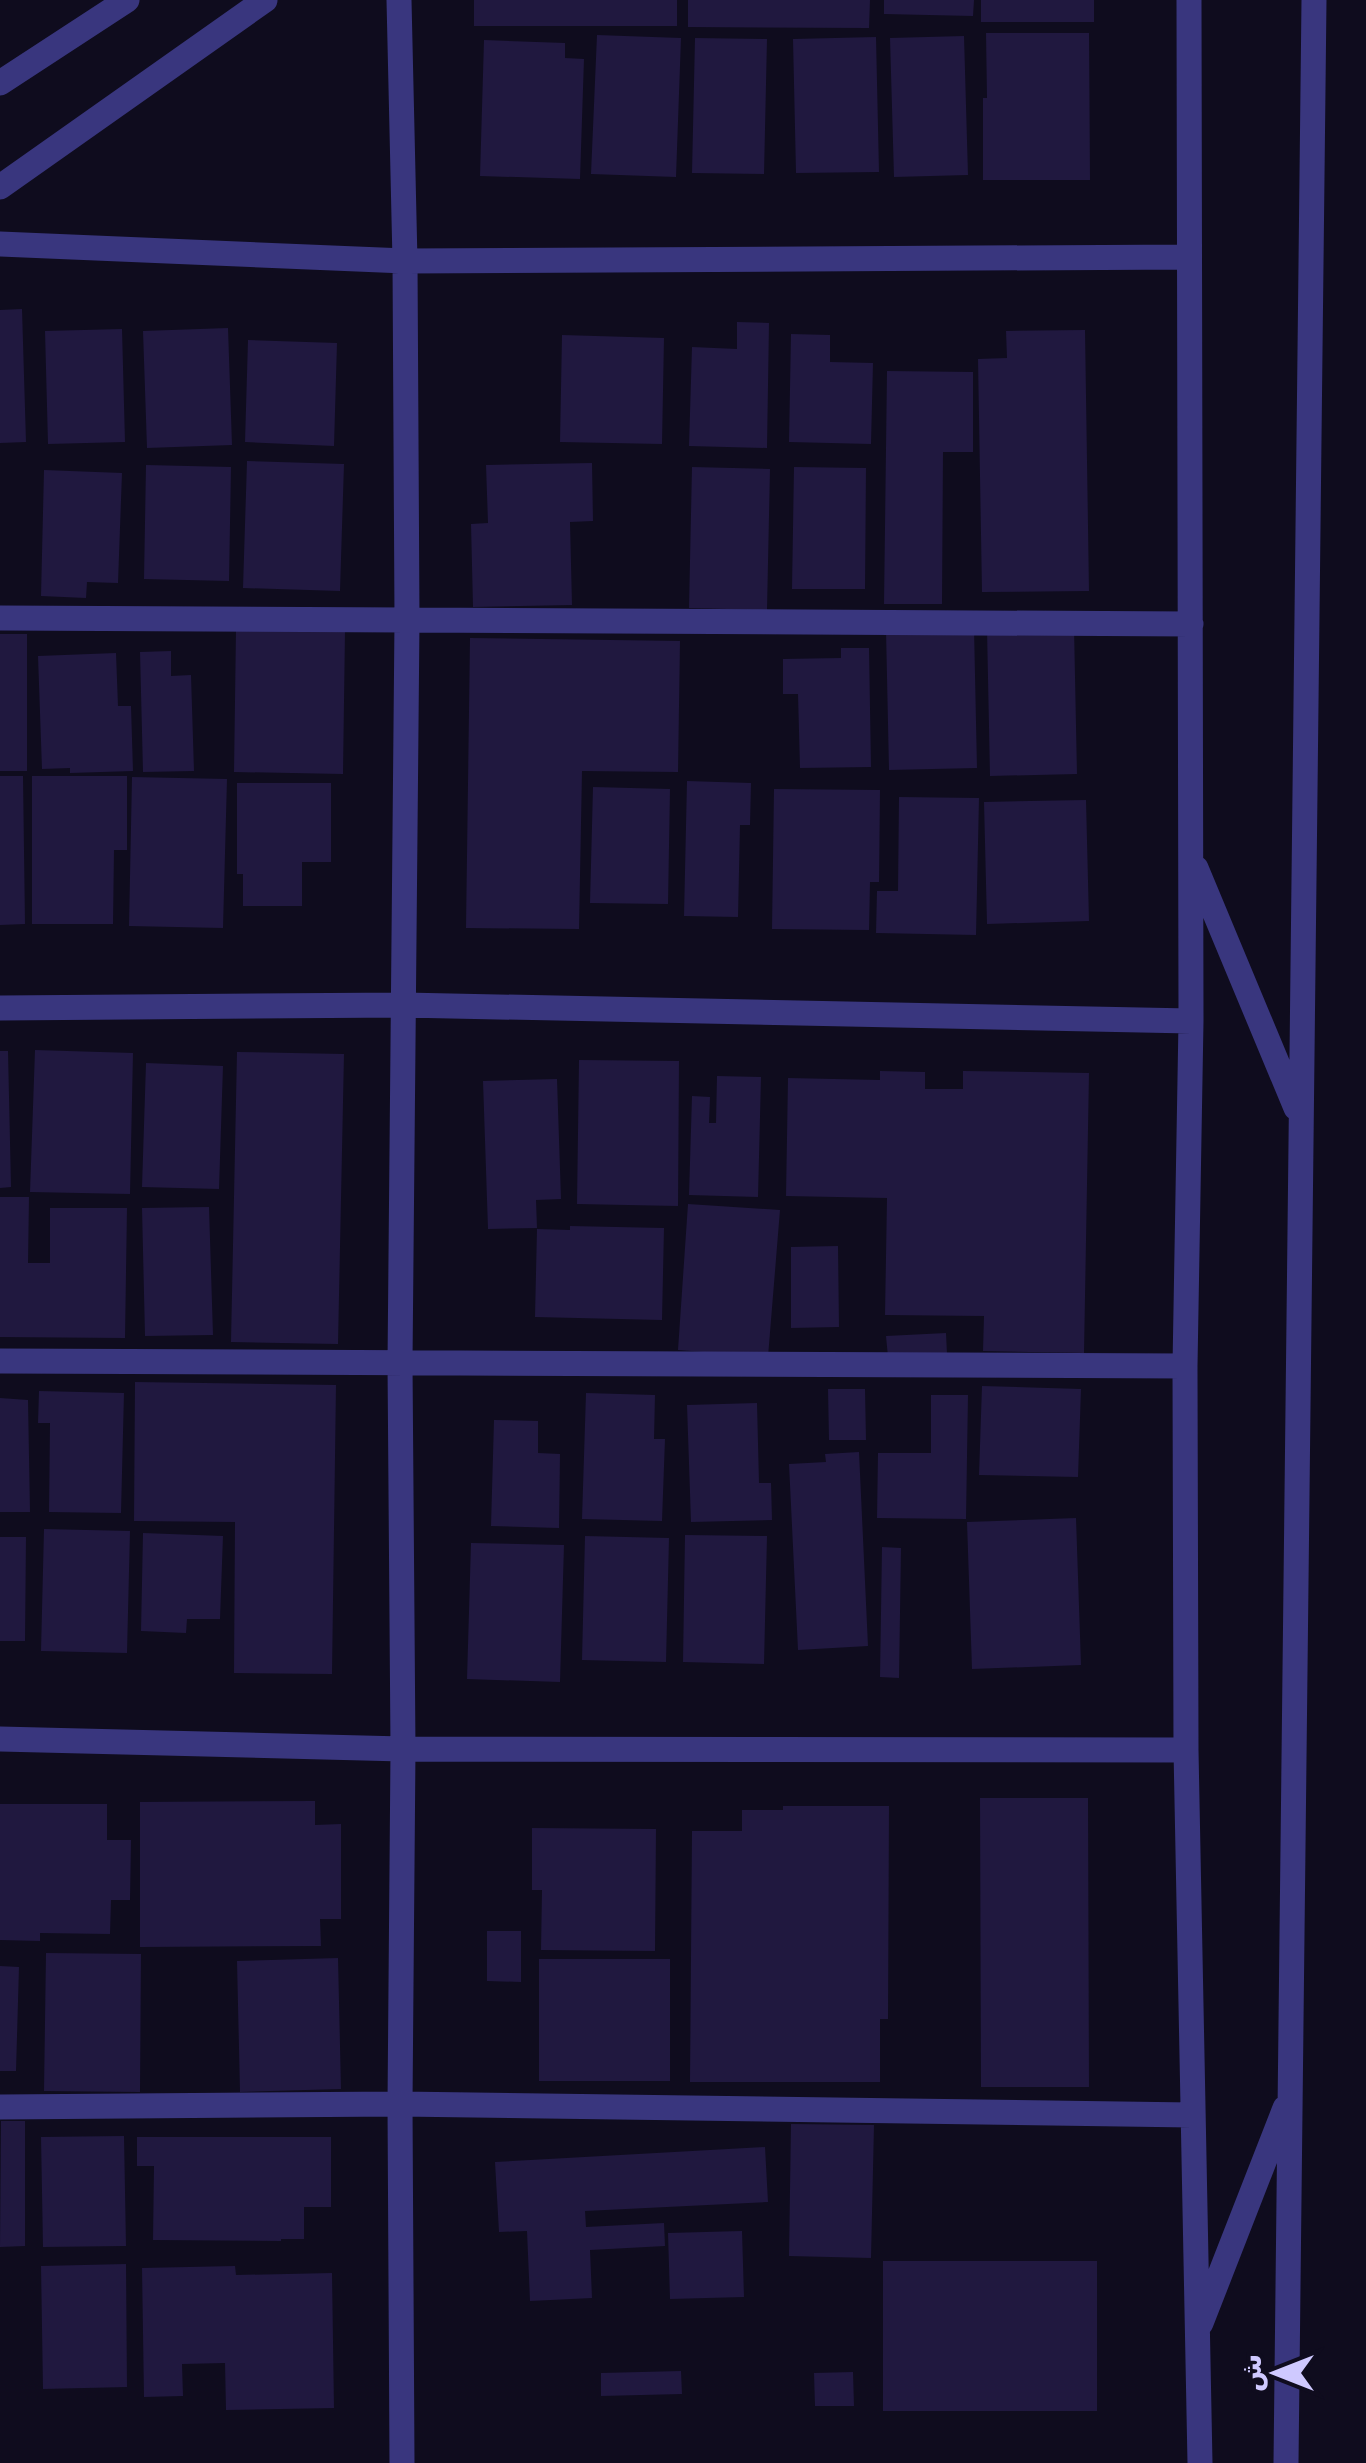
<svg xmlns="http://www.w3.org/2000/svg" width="1366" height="2463" font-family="'DejaVu Sans',Vazirmatn,sans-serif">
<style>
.building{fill:#20183f}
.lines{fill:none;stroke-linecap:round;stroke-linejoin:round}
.minor{stroke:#39367e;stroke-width:25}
</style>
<rect width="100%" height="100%" fill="#0f0c1e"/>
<path class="building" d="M474 0H677V26H474Z
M688 0H870L869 28 688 27Z
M884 0H974L973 16 884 14Z
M981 0H1094V22H981Z
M986 33H1089L1090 180H983V98H987Z
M597 35 681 38 676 177 591 174Z
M964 36 968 175 894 177 890 38Z
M876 37 879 172 796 173 793 39Z
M695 38 767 39 764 174 692 173Z
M484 40 565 43V58L584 59 580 179 480 176Z
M22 309 26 442 0 443V310Z
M737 322 769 323 767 448 689 446 692 347 737 349Z
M228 328 232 445 147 448 143 331Z
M122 329 125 442 48 444 45 331Z
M1085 330 1089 591 982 592 978 359 1007 358 1006 331Z
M791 334 830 335V362L873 363 871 444 789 442Z
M562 335 664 338 662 444 560 442Z
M248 340 337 343 334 446 245 442Z
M887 371 973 372V452H943L942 604H884Z
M247 461 344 464 340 591 243 588Z
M592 463 593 521 570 522 572 605 473 607 471 524 488 523 486 465Z
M146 465 231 467 229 581 144 579Z
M692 467 770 469 767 610 689 608Z
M794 467 866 468 865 589H792Z
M44 470 122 473 118 583 87 582 86 598 41 596Z
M1074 627 1077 774 990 776 987 629Z
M974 628 977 768 889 770 886 630Z
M236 629 345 631 343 774 234 772Z
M0 634H27V771H0Z
M470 638 680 641 678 772 582 771 579 929 466 928Z
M841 648H869L871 767 800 768 798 694H783V659L841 658Z
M171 651V676L191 675 194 771 143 772 140 652Z
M116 653 118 706H131L133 771 70 773V768L42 769 38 656Z
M0 776H23L25 924 0 925Z
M32 776H127V850H114L113 924H32Z
M132 777 227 779 223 928 129 926Z
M687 781 751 783 750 825H740L738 917 684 916Z
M237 783H331V862H302V906H243V874H237Z
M593 787 670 789 668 904 590 903Z
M774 789 880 790 879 882H870L869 930 772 929Z
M899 797 979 798 976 935 876 933 877 891H898Z
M1086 800 1089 921 987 924 984 802Z
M35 1050 133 1053 130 1194 30 1192Z
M0 1051H8L11 1187 0 1188Z
M237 1052 344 1054 338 1344 231 1342Z
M579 1060 679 1061 678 1206 577 1204Z
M146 1063 223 1066 219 1189 142 1187Z
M880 1071 925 1072V1089H963V1071L1089 1073 1084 1353 983 1351 984 1316 885 1315 887 1198 786 1196 788 1078 880 1080Z
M717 1076 761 1077 758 1197 689 1195 692 1096 710 1097 709 1123H716Z
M557 1079 561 1199 536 1200 537 1228 488 1229 483 1081Z
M0 1197H29L28 1263H50V1208H127L125 1338 0 1337Z
M688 1204 780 1210 768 1357 678 1350Z
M209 1207 213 1335 145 1336 142 1208Z
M570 1226 664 1228 662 1320 535 1317 537 1229 570 1230Z
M838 1246 839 1327 791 1328V1247Z
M946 1333 947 1354 888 1357 886 1336Z
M135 1382 336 1385 332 1674 234 1673 235 1522 134 1521Z
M982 1386 1081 1389 1078 1477 979 1475Z
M828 1389H865L866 1440H829Z
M39 1391 124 1393 121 1513 49 1512 50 1423H38Z
M586 1393 655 1395 654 1439H665L662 1521 582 1519Z
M931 1395H968L966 1519 877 1518 878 1453H931Z
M0 1398 28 1400 30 1512H0Z
M757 1403 759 1483H771L772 1520 691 1522 687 1405Z
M494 1420 538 1421V1453L560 1454 559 1528 491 1526Z
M859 1452 868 1646 798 1650 789 1464 826 1462 825 1454Z
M1076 1518 1081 1665 972 1669 967 1522Z
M44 1529 130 1531 127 1653 41 1651Z
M143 1533 223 1536 220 1619H187L186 1633 141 1631Z
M685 1535 767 1536 764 1664 683 1662Z
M585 1536 669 1538 666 1662 582 1660Z
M0 1537H26L25 1641H0Z
M471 1543 564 1545 560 1682 467 1679Z
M882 1547 901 1548 899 1678 880 1677Z
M980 1798H1088L1089 2087H981Z
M315 1801V1825L341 1824V1919H320L321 1946 140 1947V1802Z
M0 1804H107V1840H131L130 1900H111L110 1934 40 1933V1941L0 1940Z
M783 1806H889L888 2019H880V2082H690L692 1831H742V1810H783Z
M532 1828 656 1829 655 1951 541 1950 542 1890H532Z
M487 1931H521V1982L487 1981Z
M46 1953 141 1954 140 2092 44 2091Z
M338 1958 341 2089 240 2092 237 1961Z
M539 1959H670V2081H539Z
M0 1966 19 1967 16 2071H0Z
M1 2121H25V2246L0 2247Z
M791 2124 874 2125 871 2258 789 2256Z
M124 2136 126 2246 43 2247 41 2137Z
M137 2137H331V2207H304V2239H281V2241L153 2240 154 2166H137Z
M765 2147 768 2202 585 2211 586 2227 664 2223 665 2246 590 2250 592 2298 530 2301 527 2231 499 2232 495 2162Z
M742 2231 744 2297 670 2299 668 2233Z
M883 2261H1097V2411H883Z
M126 2264 127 2387 43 2389 41 2266Z
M235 2266 236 2275 332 2273 334 2408 226 2410 225 2363 182 2364 183 2396 144 2397 142 2268Z
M681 2371 682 2394 601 2396V2373Z
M853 2372 854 2406H815L814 2373Z"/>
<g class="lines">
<path class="minor" d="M399 0 405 261 407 620 400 1363 403 1749 400 2104 402 2463
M1189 0 1191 1021 1185 1366 1186 1750 1200 2463
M0 83 127 0
M0 187 265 0
M0 244 405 261 1188 257
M0 618 1191 624
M1196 868 1296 1108
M0 1008 404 1005 1191 1021
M0 1361 1185 1366
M0 1739 403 1749 1186 1750
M0 2107 400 2104 1192 2115
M1201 2323 1285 2108
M1286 2463 1314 0"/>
</g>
<g transform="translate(1276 2373) rotate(270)" stroke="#0f0c1e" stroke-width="8" paint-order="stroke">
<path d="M0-8L18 38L0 25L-18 38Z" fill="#cfc9ff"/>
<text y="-15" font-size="28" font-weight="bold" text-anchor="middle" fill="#cfc9ff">ش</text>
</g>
</svg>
